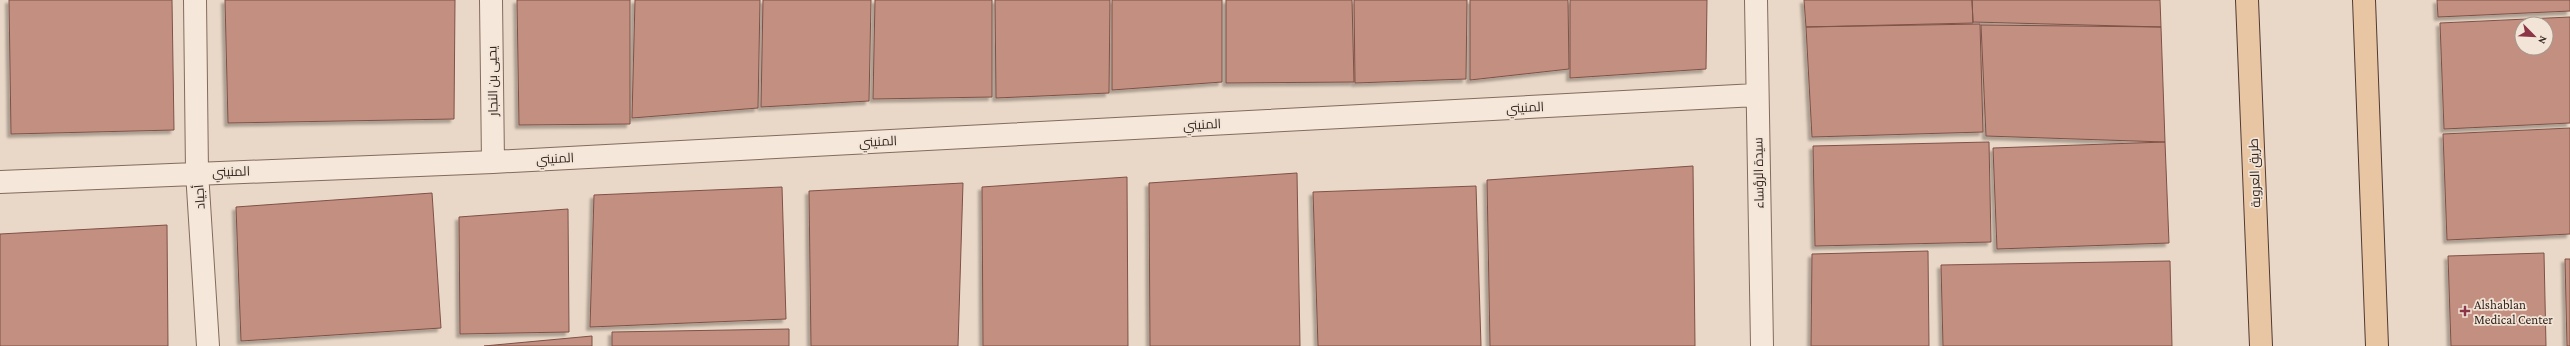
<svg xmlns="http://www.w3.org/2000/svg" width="2570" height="346" font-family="'Crimson Pro',Cairo,serif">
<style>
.building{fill:#c38f81;stroke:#7f5247;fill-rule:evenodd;filter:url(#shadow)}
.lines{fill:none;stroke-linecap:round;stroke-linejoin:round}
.street-casing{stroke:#836b5e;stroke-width:24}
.primary-casing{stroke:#513a32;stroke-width:24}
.street{stroke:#f5e7d9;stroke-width:22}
.primary{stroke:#e8c5a3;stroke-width:22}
.poi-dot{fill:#8b3547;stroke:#f2e4d6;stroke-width:1.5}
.labels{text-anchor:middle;stroke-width:3.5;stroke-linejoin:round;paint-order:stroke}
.street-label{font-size:13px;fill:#352620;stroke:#f2e4d6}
.poi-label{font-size:13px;fill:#352620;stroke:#f2e4d6;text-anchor:start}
</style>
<defs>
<filter id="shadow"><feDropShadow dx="-3.5" dy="3.5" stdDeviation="1" flood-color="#0004"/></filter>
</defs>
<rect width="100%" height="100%" fill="#e9d8c7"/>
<path class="building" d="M9 0H172L174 130 11 134Z
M225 0H455L454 119 228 123Z
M517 0H630V124L519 125Z
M635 0H760L758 108 632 118Z
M763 0H871L869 101 761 107Z
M875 0H992V97L873 99Z
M995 0H1110L1109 93 996 98Z
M1112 0H1222V82L1112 90Z
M1226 0H1352L1354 82 1226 83Z
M1354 0H1467L1466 79 1355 83Z
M1470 0H1568L1569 69 1470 80Z
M1570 0H1707L1706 69 1570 78Z
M1804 0H1972L1973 23 1806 27Z
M1972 0H2160L2161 27 1973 22Z
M2437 0H2570V11L2438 17Z
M2570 17V123L2444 129 2440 23ZM2522 24H2546V48H2522Z
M1980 24 1983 132 1812 137 1806 27Z
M1981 25 2161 27 2165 142 1986 136Z
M2570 128V234L2447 240 2443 134Z
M1989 142 1991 242 1815 246 1813 146Z
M2165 142 2169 243 1997 249 1993 148Z
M1693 166 1695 346H1490L1487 180Z
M1297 173 1300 346H1150L1149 183Z
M1127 177 1128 346H983L982 187Z
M963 183 958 346H811L809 191Z
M1476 186 1481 346H1318L1313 192Z
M782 187 786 319 590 327 594 195Z
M432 193 441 328 241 341 236 207Z
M568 209 569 332 460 334 459 217Z
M167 225 168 346H0V234Z
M1928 251 1929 346H1811L1812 254Z
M2544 253 2546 346H2451L2448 256Z
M2565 259H2570V346H2567Z
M2170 261 2172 346H1943L1941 265Z
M789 329V346H612V332Z
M592 336V346H484Z"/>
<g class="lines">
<defs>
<path id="street" d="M195 0 197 172 208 346
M491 0 493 162
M1756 0 1762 346
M0 182 493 162 1756 95"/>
<path id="primary" d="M2247 0 2261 346
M2364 0 2377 346"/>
</defs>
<use href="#street" class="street-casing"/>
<use href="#primary" class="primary-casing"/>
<use href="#street" class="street"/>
<use href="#primary" class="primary"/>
</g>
<path class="poi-dot" d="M2463 305h4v4h4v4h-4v4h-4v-4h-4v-4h4z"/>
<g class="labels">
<g class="street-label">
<text transform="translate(492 81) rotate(-91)" y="5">يحيى بن النجار</text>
<text transform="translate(1525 107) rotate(-3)" y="5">المنيني</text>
<text transform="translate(1202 124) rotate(-3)" y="5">المنيني</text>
<text transform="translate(878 141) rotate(-3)" y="5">المنيني</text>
<text transform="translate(555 158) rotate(-3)" y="5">المنيني</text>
<text transform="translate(231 171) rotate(-2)" y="5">المنيني</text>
<text transform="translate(1758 173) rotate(-91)" y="5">سيدة الرؤساء</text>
<text transform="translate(2254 173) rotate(-92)" y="5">طريق العروبة</text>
<text transform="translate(199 197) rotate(-94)" y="5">أجياد</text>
</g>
<g class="poi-label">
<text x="2474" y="309">Alshablan<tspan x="2474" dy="15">Medical Center</tspan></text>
</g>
</g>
<g transform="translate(2534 36) rotate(114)"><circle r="19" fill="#f2e4d6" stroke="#a6988d"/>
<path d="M0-3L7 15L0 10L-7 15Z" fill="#8b3547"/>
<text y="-6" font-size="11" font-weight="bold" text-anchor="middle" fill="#352620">N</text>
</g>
</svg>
